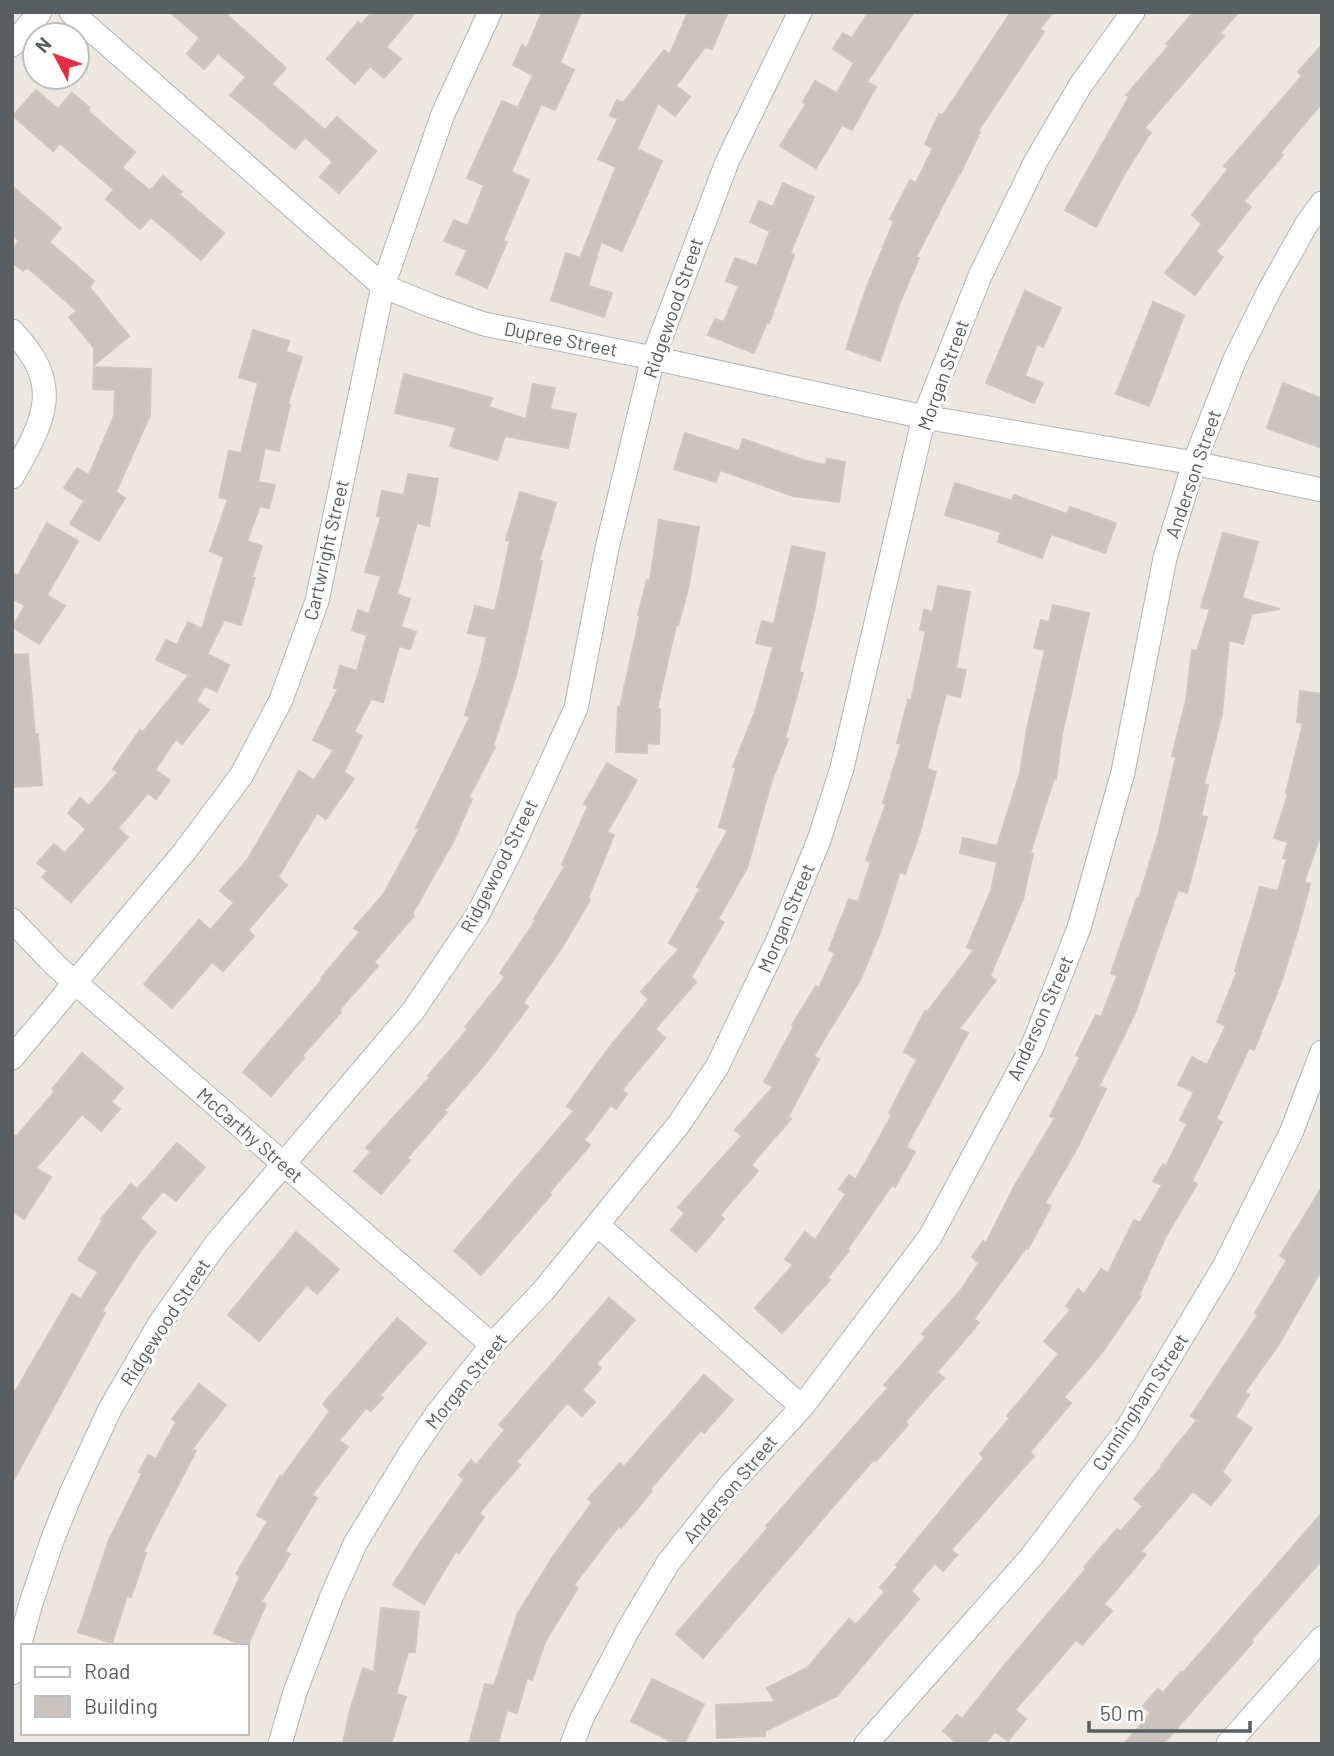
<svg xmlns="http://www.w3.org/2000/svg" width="1334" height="1756" font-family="Barlow,sans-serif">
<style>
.building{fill:#c9c4c0;stroke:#d1c7bf;stroke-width:2}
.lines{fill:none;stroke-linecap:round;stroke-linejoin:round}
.minor-casing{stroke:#b1b5b8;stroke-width:25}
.minor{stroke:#fff;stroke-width:23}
.labels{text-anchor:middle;stroke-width:6;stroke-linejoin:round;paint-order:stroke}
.street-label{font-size:19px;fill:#595e61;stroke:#fff}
</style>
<rect width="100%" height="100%" fill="#ece7e0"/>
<path class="building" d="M170 12H224L286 68 272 84 325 130 337 117 376 151 339 193 320 177 333 162 305 137 295 149 230 95 246 77 218 53 204 69 187 54 200 38Z
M372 12H416L386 47 401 59 384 78 370 66 355 84 327 59 358 22 361 25Z
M542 12H581L560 63 574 70 555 110 541 104 511 172 529 180 503 241 507 242 487 288 456 274 467 250 444 241 454 220 468 226 484 185 467 178 502 101 518 108 533 75 513 65 522 45 527 48Z
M688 12H728L712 49 705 47 676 86 690 97 675 116 658 103 637 149 662 161 622 251 601 242 588 286 612 293 604 317 551 300 566 253 580 258 616 167 598 159 618 119 610 115 617 100 623 103 664 50 670 54Z
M869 12H914L867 82 876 87 852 130 842 125 816 168 780 146 806 104 803 102 815 81 837 93 854 63 833 49 843 33 852 38Z
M1011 12H1053L1040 29 1044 32 978 131 980 132 960 174H959L916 257 919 258 900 302 880 361 846 349 866 289 894 221 890 219 910 180 916 183 933 148 925 144 939 114 943 115Z
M1194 12H1239L1220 33 1224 36 1144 128 1151 132 1125 173 1096 227 1065 210 1129 97 1126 95 1169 46 1166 44Z
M1322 45V103L1280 153 1283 155 1244 201 1251 207 1216 252 1223 257 1195 295 1165 273 1202 224 1192 215 1228 169 1224 166 1302 76 1298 72Z
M36 90 58 109 72 93 90 108 88 111 135 152 122 167 150 191 163 176 182 192 179 194 224 233 201 260 151 217 140 229 106 199 114 190 60 143 53 151 13 116Z
M783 183 814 197 790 253 794 255 769 323 767 322 754 353 708 335 715 319 724 322 739 286 726 281 735 258 757 266 770 231 750 222 759 201 773 207Z
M12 186 61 228 49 242 94 281 89 287 129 336 94 365V348L69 317 77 311 27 267 23 271 12 262V249L19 241 12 235Z
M1025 291 1061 308 1043 347 1037 344 1025 376 1043 383 1034 403 986 383Z
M1153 302 1184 315 1149 406 1116 394Z
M253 330 289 341 286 352 302 357 288 404 290 405 279 451 265 448 258 482 275 485 269 508 260 506 247 541 262 546 252 577 255 578 241 625 224 620 207 654 229 665 217 692 205 686 196 701 209 710 182 744 176 739 155 770 170 780 156 799 148 793 118 828 128 837 71 902 42 877 48 871 37 863 54 844 65 853 86 829 68 813 80 798 89 806 118 772 113 769 140 730 143 732 189 675 156 660 166 640 177 645 188 622 202 629 224 557 210 551 228 499 219 497 229 451 241 453 258 383 239 377Z
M94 367 151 369 150 415 116 492 125 498 99 541 70 524 84 501 64 488 77 468 89 475 114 416 115 390 93 389Z
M404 374 492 398 489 407 526 419 533 384 555 388 550 409 576 414 568 448 505 436 497 460 450 446 456 427 395 413Z
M1283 383 1322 399V448L1267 428Z
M685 433 739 451 743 439 806 461 826 465 827 459 845 462 839 502 793 496 720 470 716 482 674 469Z
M408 474 438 479 429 526 417 523 397 594 410 599 401 627 416 632 410 649 399 646 383 702 371 699 354 732 362 736 344 772 354 779 326 819 317 813 278 877 287 885 248 930 254 936 223 971 212 962 172 1008 144 984 199 920 210 930 234 903 220 891 248 859 299 771 314 780 334 750 313 740 338 689 334 688 340 666 357 671 367 635 352 630 358 610 369 614 381 576 365 572 381 517 377 516 382 491 404 495Z
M955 483 1012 501 1014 495 1067 514 1070 507 1116 523 1105 553 1051 534 1042 558 998 542 1001 532 945 515Z
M520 492 556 503 539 561H542L533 605 515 679 493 746 495 747 469 797 472 799 454 840 412 914 414 916 374 962 378 966 339 1010 341 1012 302 1056 304 1058 271 1096 243 1072 322 980 321 978 360 932 354 928 383 895 419 829 416 828 470 717 465 715 483 659H482L487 637 468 633 475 606 495 611 510 541 506 540Z
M659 520 699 527 688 589 678 625H676L657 709H660L659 744 647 743V753L616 752 618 707H620L640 616 638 615 647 580H650Z
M47 523 78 541 47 595 65 606 39 644 12 627 25 606 12 598V572L18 576Z
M1223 533 1258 542 1242 598 1280 609 1245 615 1251 616 1243 644 1229 640 1222 714 1204 784 1208 785 1201 816 1207 817 1187 893 1178 890 1135 1013 1099 1086 1106 1089 1076 1150 1045 1203 1051 1206 1028 1249 1026 1248 974 1319 979 1323 937 1372 944 1378 905 1422 908 1425 876 1461 874 1459 703 1658 676 1634 768 1528 766 1526 888 1388 884 1385 926 1337 922 1334 960 1291 979 1263 972 1257 983 1241 986 1243 1014 1187 1055 1118 1050 1116 1080 1057 1076 1055 1096 1015 1101 1017 1117 976 1111 973 1137 898H1139L1158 835 1176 757 1172 756 1186 701 1192 650 1197 651 1210 609 1201 607Z
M792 546 825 553 814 611 799 672 803 673 785 738 788 739 772 780 747 868 718 919 724 922 691 977 696 982 655 1029 665 1038 622 1090 627 1094 616 1109 611 1105 584 1140 590 1145 549 1193 551 1195 481 1275 454 1251 574 1111 567 1106 605 1053 649 999 641 992 679 949 669 943 700 889 697 887 728 830 719 827 736 768 733 767 756 709 773 647 756 643 762 621 774 624Z
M938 586 970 592 956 668 966 670 960 697 946 694 927 769 936 772 920 832 905 874 900 872 880 933 860 980 814 1056 819 1059 788 1117 791 1119 751 1165 758 1171 720 1215 724 1219 696 1252 671 1230 685 1213 678 1207 742 1136 735 1130 773 1087 764 1082 794 1026 792 1025 816 986 819 988 835 953 829 950 849 899 858 902 871 862 866 860 886 804 883 803 901 744 897 743 908 700 911 701 926 631 920 630 924 610 933 612Z
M1053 605 1089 613 1062 734 1056 779H1054L1030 853 1033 854 1023 899 990 976 996 980 959 1029 968 1033 906 1147 915 1152 895 1187 892 1185 847 1250 849 1251 827 1278 830 1280 782 1333 755 1308 793 1265 785 1259 805 1232 815 1240 846 1194 839 1189 849 1175 856 1179 892 1115 889 1113 917 1059 904 1052 925 1011 927 1012 974 950 967 947 991 891 997 862 960 853 963 838 997 846 1020 773 1027 729 1045 650 1034 648 1041 620 1049 622Z
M28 654 35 735 38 734 42 785 12 787V655Z
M1300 691 1322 694V831L1304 882 1310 884 1298 929 1282 980 1254 1050 1249 1048 1216 1119 1222 1122 1192 1181 1197 1184 1166 1236 1139 1295 1141 1296 1101 1354 1064 1397 1071 1403 1030 1452 1034 1456 951 1550 957 1555 943 1571 935 1563 911 1591 919 1599 837 1696 765 1731V1736L717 1738 716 1705 775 1702 767 1688 807 1668 849 1619 856 1625 885 1592 880 1587 898 1567 896 1565 984 1458 980 1454 1010 1418 1007 1416 1059 1354 1044 1341 1071 1310 1066 1306 1078 1289 1084 1294 1101 1269 1108 1273 1134 1220 1140 1223 1162 1185 1153 1181 1163 1164 1166 1166 1187 1124 1180 1120 1194 1092 1178 1085 1192 1057 1207 1065 1226 1026 1217 1022 1237 972 1235 971 1260 887 1278 891 1287 859 1283 858 1288 842 1274 838 1288 794 1286 793 1303 723 1297 722Z
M607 763 637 780 607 832 614 835 588 898 590 900 563 946 523 1003 528 1007 485 1064 444 1111 447 1112 407 1158 410 1160 381 1194 354 1171 371 1152 366 1148 430 1077 428 1076 468 1029 465 1027 505 977 500 973 536 920 534 919 565 866 562 865 588 806 584 804Z
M82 1053 123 1088 111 1102 120 1109 101 1131 82 1114 36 1168 51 1177 24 1219 12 1211V1136H17L55 1091 52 1089Z
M177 1143 205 1167 176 1201 163 1191 140 1218 156 1232 141 1250 102 1311 105 1313 12 1483V1397L72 1294 81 1299 98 1272 78 1260 103 1220 101 1219 131 1184 137 1189Z
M1322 1187V1269L1279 1344 1245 1392 1249 1395 1235 1417 1252 1428 1222 1472 1231 1480 1211 1505 1193 1491 1141 1551 1146 1555 1104 1604 1112 1611 1082 1645 1076 1640 1015 1710 1026 1719 1008 1741 995 1731 985 1744H957L943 1731 957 1715 962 1719 1007 1662 1086 1569 1084 1567 1117 1529 1120 1532 1143 1506 1134 1499 1162 1467 1161 1465 1197 1420 1191 1416 1258 1315 1255 1313 1287 1260 1280 1256Z
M296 1232 339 1269 317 1294 307 1285 259 1341 228 1315Z
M609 1298 635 1320 596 1364 601 1368 582 1390 595 1402 582 1416 567 1403 516 1462 520 1465 479 1513 484 1517 459 1553 456 1551 424 1604 393 1585 417 1547 464 1480 459 1475 471 1460 476 1465 505 1430 499 1425Z
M397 1318 426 1343 380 1395 383 1398 371 1411 366 1408 339 1440 348 1447 312 1495 317 1498 285 1551 290 1554 261 1602 266 1604 247 1647 214 1633 240 1577 236 1574 268 1521 257 1515 280 1476 282 1477 330 1411 323 1404Z
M704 1375 733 1400 704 1433 701 1430 650 1489 652 1491 621 1528 619 1526 574 1585 578 1588 545 1642 532 1680 527 1678 517 1713 507 1710 498 1744H469L485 1684 494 1686 518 1613 554 1555 592 1503 588 1499 620 1463 624 1467Z
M199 1384 226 1405 192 1449 196 1451 143 1552 146 1553 131 1597 127 1596 112 1643 78 1632 109 1540 142 1474 139 1472 148 1455 156 1459 176 1422 172 1419Z
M1322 1513V1560L1251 1640 1253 1642 1163 1744H1124L1151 1713 1143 1706 1158 1689 1163 1693 1181 1672 1182 1674Z
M381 1608 419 1612 415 1652H408L396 1694 406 1697 391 1744H343L349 1714 363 1668 374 1672Z
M652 1679 704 1704 684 1744H676L631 1721Z"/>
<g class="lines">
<defs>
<path id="minor" d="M71 12 383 286 432 306 484 324 653 358 924 417 1194 463 1322 490
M12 45 40 12
M12 331C65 385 44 421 12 477
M12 920 55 965 492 1345
M12 1058 185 851 241 776 281 700 317 601 383 286 443 114 490 12
M598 1225 802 1407
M12 1673 31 1603 53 1538 72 1491 110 1409 160 1323 216 1244 413 1011 477 916 512 848 576 708 607 548 653 358 727 162 800 12
M280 1744 295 1692 331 1598 355 1544 409 1455 436 1415 492 1345 544 1290 679 1124 717 1067 778 940 819 840 842 768 924 417 980 276 1036 161 1080 86 1133 12
M572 1744 582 1718 628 1630 668 1563 731 1484 802 1407 930 1237 1033 1045 1079 928 1123 772 1165 558 1194 463 1235 359 1269 291 1306 225 1322 203
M866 1744 1032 1556 1125 1432 1225 1265 1291 1133 1322 1052
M1228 1744 1322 1638"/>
</defs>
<use href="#minor" class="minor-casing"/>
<use href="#minor" class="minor"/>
</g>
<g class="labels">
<g class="street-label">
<text transform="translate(673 308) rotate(-71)" y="7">Ridgewood Street</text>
<text transform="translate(561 339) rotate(11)" y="7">Dupree Street</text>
<text transform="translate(943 375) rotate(-70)" y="7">Morgan Street</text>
<text transform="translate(1193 474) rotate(-71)" y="7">Anderson Street</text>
<text transform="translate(326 550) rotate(-77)" y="7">Cartwright Street</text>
<text transform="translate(499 866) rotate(-63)" y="7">Ridgewood Street</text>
<text transform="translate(786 918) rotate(-67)" y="7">Morgan Street</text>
<text transform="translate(1040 1018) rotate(-66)" y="7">Anderson Street</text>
<text transform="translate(250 1135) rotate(41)" y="7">McCarthy Street</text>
<text transform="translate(165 1322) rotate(-57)" y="7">Ridgewood Street</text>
<text transform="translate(466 1381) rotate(-51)" y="7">Morgan Street</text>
<text transform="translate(1140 1402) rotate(-57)" y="7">Cunningham Street</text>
<text transform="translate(730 1489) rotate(-50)" y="7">Anderson Street</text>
</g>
</g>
<rect width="1334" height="1756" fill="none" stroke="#595e61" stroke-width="28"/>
<rect x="21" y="1644" width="228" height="91" fill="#ffffff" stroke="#bdbfc0" stroke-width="2"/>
<rect x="35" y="1667" width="35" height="10" fill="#ffffff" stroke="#bdbfc0" stroke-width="2"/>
<text x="84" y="1679" font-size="21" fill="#595e61">Road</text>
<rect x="35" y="1696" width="35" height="21" fill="#c9c4c0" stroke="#bdbfc0" stroke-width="2"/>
<text x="84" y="1714" font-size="21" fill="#595e61">Building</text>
<g transform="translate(56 56) rotate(311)"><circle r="33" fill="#ffffff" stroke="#bdbfc0" stroke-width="2"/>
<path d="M0-5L12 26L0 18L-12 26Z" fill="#e72c43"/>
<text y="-10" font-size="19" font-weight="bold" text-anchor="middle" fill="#595e61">N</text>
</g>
<path d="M1089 1721v10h161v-10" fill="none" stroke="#595e61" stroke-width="3.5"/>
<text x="1100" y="1721" font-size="21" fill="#595e61" stroke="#ffffff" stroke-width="5" paint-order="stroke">50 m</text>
</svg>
